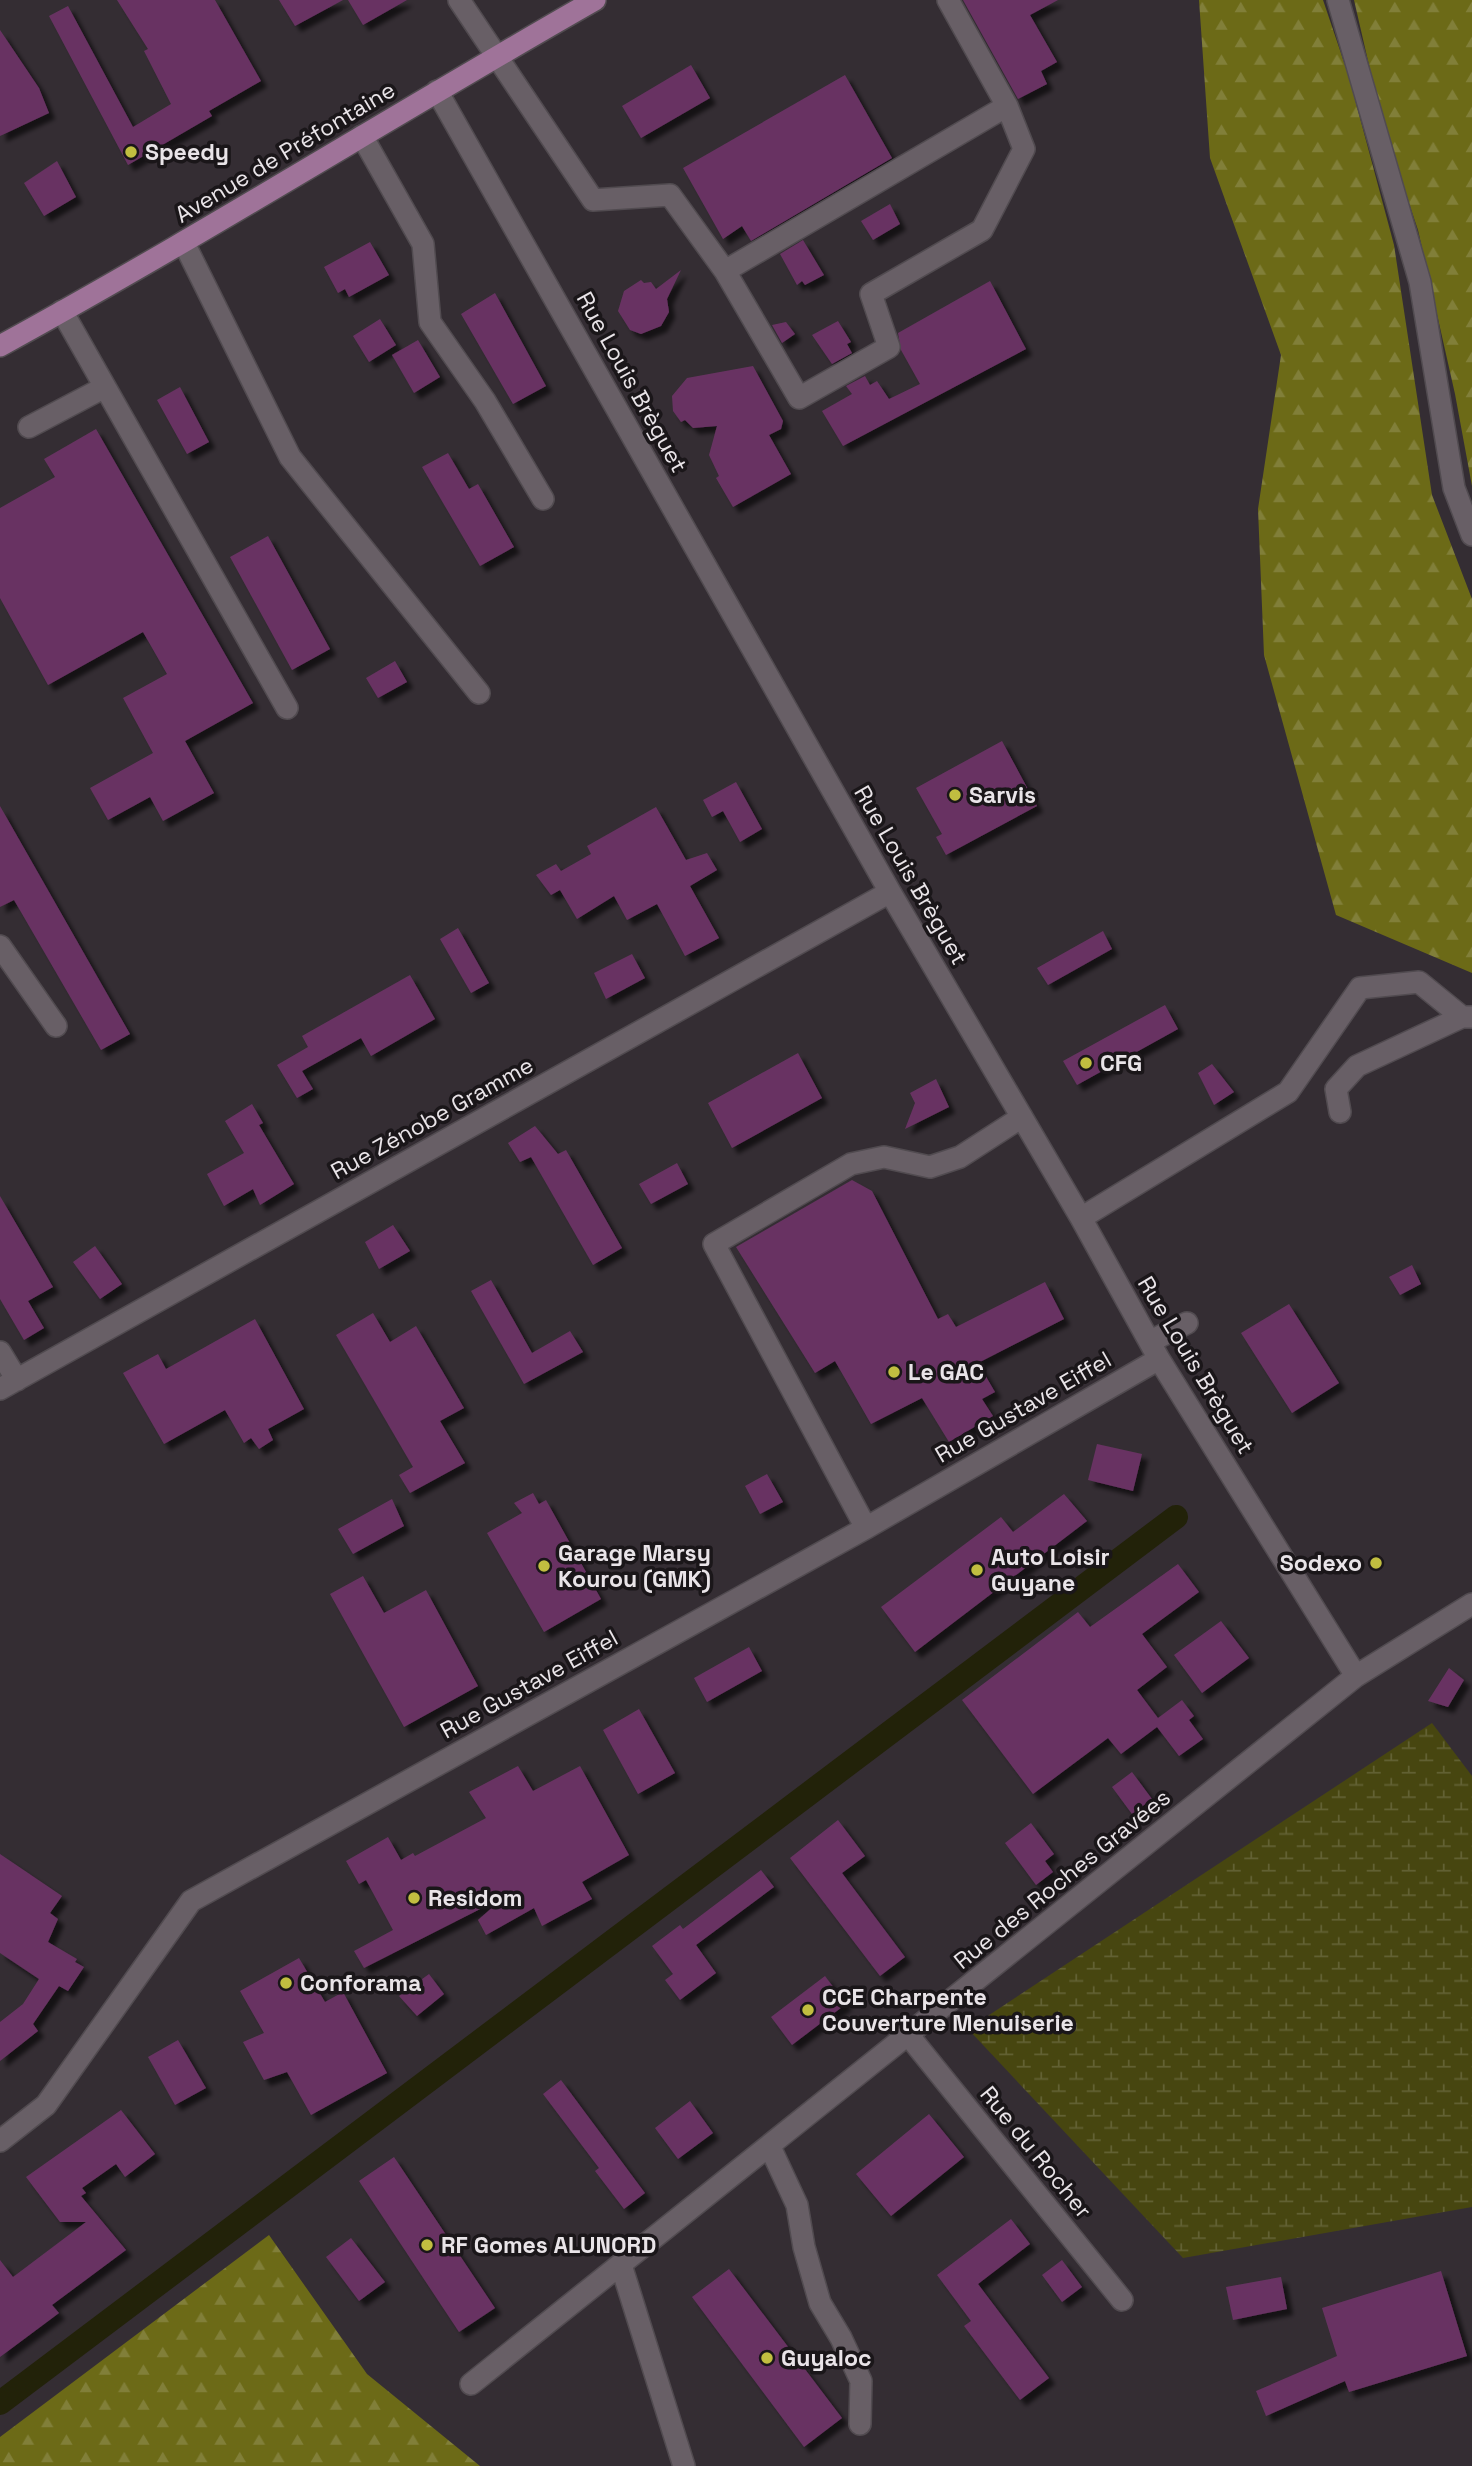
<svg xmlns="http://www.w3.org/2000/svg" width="1472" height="2466" font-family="'Space Grotesk',sans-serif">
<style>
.forest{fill:url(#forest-firs)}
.wetland{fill:url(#wetland-marsh)}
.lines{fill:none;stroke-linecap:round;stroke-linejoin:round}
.canal{stroke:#222209;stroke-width:24}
.building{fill:#683362;filter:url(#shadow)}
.minor-casing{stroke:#514b50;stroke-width:24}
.major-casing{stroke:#514b50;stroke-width:24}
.minor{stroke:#685f66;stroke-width:21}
.major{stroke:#9f7399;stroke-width:21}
.poi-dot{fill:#c1be40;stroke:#1a1619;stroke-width:2.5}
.labels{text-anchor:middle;stroke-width:7;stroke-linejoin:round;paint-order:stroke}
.poi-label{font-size:23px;font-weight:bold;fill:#e9e4e8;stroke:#1a1619;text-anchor:start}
.street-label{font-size:23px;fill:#e9e4e8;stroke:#1a1619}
</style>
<defs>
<pattern id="forest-firs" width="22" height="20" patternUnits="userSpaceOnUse" patternTransform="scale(1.75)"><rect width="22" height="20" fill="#6c6a17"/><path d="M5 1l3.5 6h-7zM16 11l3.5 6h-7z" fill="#817f39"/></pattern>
<pattern id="wetland-marsh" width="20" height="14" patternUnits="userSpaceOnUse" patternTransform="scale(1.75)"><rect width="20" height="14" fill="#474610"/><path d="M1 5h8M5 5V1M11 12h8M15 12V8" fill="none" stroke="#626133"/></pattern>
<filter id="shadow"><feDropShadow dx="6" dy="6" stdDeviation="2" flood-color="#0009"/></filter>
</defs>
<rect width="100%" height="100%" fill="#342d33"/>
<path class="forest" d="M1199 0H1323L1349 77 1394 245 1432 495 1472 599V973L1336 915 1264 655 1258 509 1281 355 1210 158Z
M1354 0H1472V486L1455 394 1418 230 1383 126Z
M269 2235 367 2374 480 2466H0V2437Z"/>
<path class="wetland" d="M1432 1723 1472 1776V2207L1183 2258 968 2029Z"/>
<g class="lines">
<path class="canal" d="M0 2403 1176 1517"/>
</g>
<path class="building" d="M117 0H215L261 81 209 111 212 116 128 165 49 16 68 6 133 127 171 104 144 51 148 49Z
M279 0H343L295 26Z
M348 0H407L363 25Z
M963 0H1058L1030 15 1057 62 1041 71 1047 84 1018 99Z
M0 30 39 88 49 113 0 136Z
M691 65 710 98 641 138 622 106Z
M845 75 892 158 751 241 742 226 723 239 683 168Z
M57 161 76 197 44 216 24 183Z
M890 204 900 224 873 240 861 221Z
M803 240 824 275 805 285 802 281 797 285 780 254Z
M370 242 389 275 349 297 345 289 338 293 324 267Z
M681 270 667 299 669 312 661 326 641 334 630 330 618 311 624 291 641 280 644 283 651 282 656 289Z
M990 281 1026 349 843 446 822 411 852 394 846 386 865 376 870 385 877 381 889 399 920 384 901 350 898 333Z
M495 293 546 386 513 404 461 314Z
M380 319 396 345 369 362 353 336Z
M838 321 851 342 847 344 852 353 832 364 812 335Z
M786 322 795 334 782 343 772 325Z
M418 340 440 377 414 393 392 355Z
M753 366 783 421 781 429 769 435 791 474 733 507 716 478 719 476 709 455 717 426 693 428 685 420 681 422 673 411 672 396 687 378Z
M180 387 209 442 187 454 157 400Z
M96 429 253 703 185 741 214 793 163 821 150 797 108 820 90 788 153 753 123 698 167 674 143 632 48 685 0 598V508L55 477 44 459Z
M448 453 469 489 478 484 514 547 480 566 422 467Z
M268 536 330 649 292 670 230 557Z
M395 661 407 682 378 698 366 678Z
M1002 741 1037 806 946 855 936 837 942 834 916 788Z
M736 782 762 829 740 842 723 811 712 817 703 800Z
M0 806 130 1034 101 1050 14 900 0 907Z
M656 807 686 860 707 853 717 870 690 886 719 938 685 956 657 904 627 920 614 896 577 919 560 890 551 895 536 875 556 864 561 871 591 854 587 846Z
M458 928 489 983 471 993 440 939Z
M1103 931 1112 949 1048 985 1037 968Z
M632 954 645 978 606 999 594 973Z
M410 975 435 1019 371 1056 361 1038 302 1071 313 1089 297 1098 277 1065 308 1047 302 1036Z
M1165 1005 1178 1029 1077 1085 1063 1061Z
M798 1053 822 1098 732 1148 708 1103Z
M1212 1064 1234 1092 1214 1105 1198 1073Z
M936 1079 949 1107 905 1129 915 1103 910 1093Z
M252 1104 263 1123 259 1125 294 1184 260 1205 253 1189 224 1206 207 1174 244 1153 225 1121Z
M535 1126 558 1154 566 1150 622 1248 593 1265 531 1157 520 1162 508 1143Z
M677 1163 688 1184 651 1204 639 1184Z
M852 1180 872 1191 938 1319 948 1314 956 1327 1045 1282 1064 1319 978 1363 995 1392 982 1399 993 1416 949 1442 922 1398 871 1424 835 1361 815 1373 736 1247Z
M0 1196 53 1287 28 1301 44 1328 24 1340 0 1299Z
M393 1225 410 1251 379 1269 365 1242Z
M95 1246 122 1284 100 1299 73 1262Z
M1412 1265 1421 1284 1400 1295 1389 1277Z
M491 1280 532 1353 570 1331 583 1352 524 1384 471 1291Z
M1289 1304 1339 1383 1292 1413 1241 1333Z
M373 1313 390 1342 416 1326 464 1408 440 1421 465 1463 410 1493 399 1475 413 1467 336 1335Z
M255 1319 304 1409 268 1429 273 1440 259 1449 251 1438 244 1443 225 1410 164 1444 123 1373 158 1354 166 1369Z
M1097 1444 1142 1454 1133 1491 1088 1480Z
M767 1474 783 1502 760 1514 745 1486Z
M533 1493 539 1504 546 1500 601 1599 544 1632 487 1533 522 1513 514 1503Z
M1064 1494 1087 1521 915 1652 881 1607 1001 1517 1013 1532Z
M392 1499 404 1526 353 1554 338 1529Z
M1178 1564 1199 1592 1142 1634 1167 1667 1137 1690 1158 1718 1182 1700 1194 1716 1189 1720 1203 1739 1179 1756 1157 1727 1121 1754 1108 1738 1033 1794 962 1700 1078 1612 1090 1627Z
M363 1576 384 1613 426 1590 478 1686 404 1727 330 1594Z
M1221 1621 1249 1658 1202 1693 1174 1655Z
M749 1647 762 1671 707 1702 694 1678Z
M1449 1668 1464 1680 1448 1707 1428 1701Z
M639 1709 675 1773 638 1794 603 1730Z
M518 1766 533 1791 580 1766 629 1855 582 1882 592 1899 542 1926 534 1908 486 1935 478 1920 494 1906 492 1903 364 1968 354 1951 393 1930 366 1880 359 1884 346 1861 388 1837 401 1860 413 1853 415 1856 486 1818 469 1792Z
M1132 1772 1152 1799 1132 1814 1112 1787Z
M838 1820 865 1856 842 1873 905 1957 880 1976 790 1858Z
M1031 1823 1054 1854 1045 1861 1053 1872 1036 1885 1005 1843Z
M0 1854 62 1896 50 1913 58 1919 48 1942 77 1959 75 1962 84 1967 68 1991 59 1986 33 2024 38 2031 0 2061V2022L23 2004 39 1979 0 1953Z
M761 1870 774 1887 696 1945 716 1973 680 2000 665 1980 673 1974 652 1946 680 1925 683 1929Z
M299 1958 325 2002 343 1992 387 2073 311 2115 287 2072 264 2080 243 2042 264 2033 240 1991Z
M429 1974 444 1994 417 2016 399 1996Z
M825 1976 846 2004 792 2045 771 2017Z
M178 2040 206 2088 175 2105 148 2057Z
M561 2080 645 2193 624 2209 595 2171 599 2168 543 2094Z
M690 2101 713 2133 678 2159 655 2128Z
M121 2110 155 2154 125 2177 116 2164 82 2188 86 2193 81 2196 126 2250 52 2305 59 2313 0 2357V2260L13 2277 86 2222H60L26 2177Z
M929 2114 964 2157 891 2216 856 2174Z
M394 2157 495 2308 459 2332 359 2181Z
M1011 2219 1030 2244 978 2284 1049 2378 1020 2400 964 2326 971 2321 937 2275Z
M351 2238 385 2282 359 2301 326 2257Z
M1062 2260 1082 2287 1062 2302 1042 2275Z
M729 2269 842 2418 804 2447 692 2297Z
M1441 2271 1467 2356 1349 2392 1345 2381 1266 2416 1256 2391 1337 2356 1322 2308Z
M1281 2277 1287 2309 1233 2320 1226 2287Z"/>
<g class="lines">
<defs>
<path id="minor" d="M459 0 593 200 670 195 725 271 799 398 889 347 871 294 982 230 1024 149 1007 106 725 271
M948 0 1007 106
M1338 0 1420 282 1454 488 1472 535
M437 91 890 892 1081 1218 1159 1359 1356 1676
M362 136 423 244 430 322 485 401 543 499
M184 243 290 457 479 693
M62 311 287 708
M29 427 105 387
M0 946 56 1026
M1340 1112 1336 1089 1357 1066 1462 1017
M1081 1218 1288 1092 1360 988 1419 982 1462 1017H1472
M1151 1341 1187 1323
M0 1352 17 1380
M0 1389 890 892
M866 1528 714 1244 851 1164 884 1157 930 1167 960 1157 1022 1117
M909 2036 1122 2300
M0 2141 46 2105 191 1901 866 1528 1159 1359
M770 2147 797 2205 804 2247 820 2303 841 2338 861 2381 860 2424
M621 2265 684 2466
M471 2384 1356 1676 1472 1604"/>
<path id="major" d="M0 346C201 236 395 114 595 0"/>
</defs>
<use href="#minor" class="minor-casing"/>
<use href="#major" class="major-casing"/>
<use href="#minor" class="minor"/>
<use href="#major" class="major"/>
</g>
<g class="poi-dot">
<circle cx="131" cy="152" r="7"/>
<circle cx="955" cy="795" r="7"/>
<circle cx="1086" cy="1063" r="7"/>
<circle cx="894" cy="1372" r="7"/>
<circle cx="1376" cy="1563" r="7"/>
<circle cx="544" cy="1566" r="7"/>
<circle cx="977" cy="1570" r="7"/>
<circle cx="414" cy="1898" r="7"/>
<circle cx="286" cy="1983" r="7"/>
<circle cx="808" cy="2010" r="7"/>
<circle cx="427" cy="2245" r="7"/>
<circle cx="767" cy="2358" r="7"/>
</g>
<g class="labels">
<g class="poi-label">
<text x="145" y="160">Speedy</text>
<text x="969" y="803">Sarvis</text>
<text x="1100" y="1071">CFG</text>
<text x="908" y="1380">Le GAC</text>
<text x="558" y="1561">Garage Marsy<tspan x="558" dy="26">Kourou (GMK)</tspan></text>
<text x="991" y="1565">Auto Loisir<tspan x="991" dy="26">Guyane</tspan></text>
<text x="1362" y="1571" text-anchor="end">Sodexo</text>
<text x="428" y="1906">Residom</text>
<text x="300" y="1991">Conforama</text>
<text x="822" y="2005">CCE Charpente<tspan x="822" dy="26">Couverture Menuiserie</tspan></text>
<text x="441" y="2253">RF Gomes ALUNORD</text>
<text x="781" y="2366">Guyaloc</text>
</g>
<g class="street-label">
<text transform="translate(285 152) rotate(-31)" y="8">Avenue de Préfontaine</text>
<text transform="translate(632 382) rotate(61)" y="8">Rue Louis Brèguet</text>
<text transform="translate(911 875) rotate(60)" y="8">Rue Louis Brèguet</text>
<text transform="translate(432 1118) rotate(-29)" y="8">Rue Zénobe Gramme</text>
<text transform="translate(1196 1365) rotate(59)" y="8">Rue Louis Brèguet</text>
<text transform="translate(1023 1407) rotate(-30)" y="8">Rue Gustave Eiffel</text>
<text transform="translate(529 1684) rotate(-29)" y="8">Rue Gustave Eiffel</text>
<text transform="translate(1062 1879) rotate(-39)" y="8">Rue des Roches Gravées</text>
<text transform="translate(1036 2152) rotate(51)" y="8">Rue du Rocher</text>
</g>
</g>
</svg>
